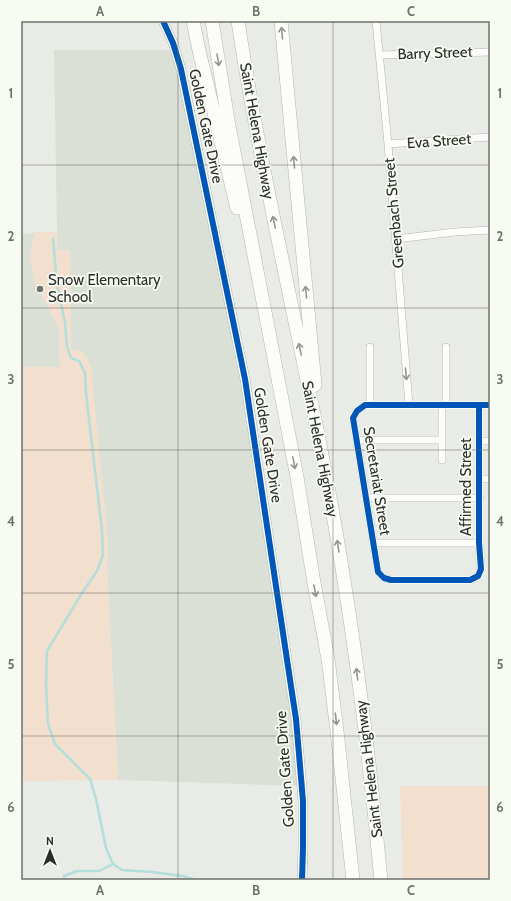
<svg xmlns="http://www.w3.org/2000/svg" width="511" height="901" font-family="Cabin,sans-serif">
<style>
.built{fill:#dae0d6}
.green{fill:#f2dfce}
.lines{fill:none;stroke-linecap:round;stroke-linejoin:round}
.stream{stroke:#b2dedc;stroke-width:2.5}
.minor-casing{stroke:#b4b6b3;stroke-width:8}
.tertiary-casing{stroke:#b4b6b3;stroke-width:10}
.motorway-casing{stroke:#b4b6b3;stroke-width:14}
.minor{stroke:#fcfcfb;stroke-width:7}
.tertiary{stroke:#fcfcfb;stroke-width:9}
.motorway{stroke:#fcfcfb;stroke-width:13}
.cycleway-casing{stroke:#f7fbf2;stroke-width:8}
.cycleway{stroke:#0057b8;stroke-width:6}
.oneway{stroke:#949492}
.grid{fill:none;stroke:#6e706c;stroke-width:1;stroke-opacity:0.55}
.poi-dot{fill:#6e706c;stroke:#f7fbf2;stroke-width:1.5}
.labels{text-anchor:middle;stroke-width:3.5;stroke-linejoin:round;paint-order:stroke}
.street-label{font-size:15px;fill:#2b2d2a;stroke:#f7fbf2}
.poi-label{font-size:15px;fill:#2b2d2a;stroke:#f7fbf2;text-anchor:start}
.neatline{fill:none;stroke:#6e706c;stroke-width:1.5}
.grid-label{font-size:13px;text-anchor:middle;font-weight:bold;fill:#6e706c}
</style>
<rect width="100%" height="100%" fill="#e9ebe7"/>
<path class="built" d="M54 50H175L234 322 302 786 118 780 107 566 108 543 71 349 70 250H57L60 367H21V234L57 232Z"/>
<path class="green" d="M34 232H57V250H70L71 349 83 352 91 365 108 543 107 566 118 780 21 781V367H60L59 327 35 284 30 258Z
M400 786H490V880H403Z"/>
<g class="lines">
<path class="stream" d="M53 239 57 284 65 323 67 347 71 358 79 361 85 373 86 393 102 531 103 555 97 571 82 593 47 651 46 684 48 724 55 744 90 779 96 799 106 848 113 864 99 871H77L64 876V880
M113 864 122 870 152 872 183 876 196 880"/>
<defs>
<path id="minor" d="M376 21 388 144 409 405
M380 55 490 52
M388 144 490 137
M396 239 455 232 490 230
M370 347V405
M442 405V460
M446 405V347
M479 405V543L481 569 478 576 470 580H391L384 578 378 572 353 418 357 411 365 405H490
M357 440H442
M480 441H490
M480 479H490
M367 498H480
M374 543H479"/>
<path id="tertiary" d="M163 21 173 43 181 69 245 379 289 673 296 719 303 801V848L302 880"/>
<path id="motorway" d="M193 21 200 55 237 208
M212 21 229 126 297 477 314 583 328 659 337 731 353 880
M238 21C260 167 294 310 322 455 349 594 368 739 381 880
M281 21 315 385"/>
</defs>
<use href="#minor" class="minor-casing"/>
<use href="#tertiary" class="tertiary-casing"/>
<use href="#motorway" class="motorway-casing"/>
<use href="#minor" class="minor"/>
<use href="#tertiary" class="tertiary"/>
<use href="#motorway" class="motorway"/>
<defs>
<path id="cycleway" d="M163 21 173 43 181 69 245 379 289 673 296 719 303 801V848L302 880
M479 405V543L481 569 478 576 470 580H391L384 578 378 572 353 418 357 411 365 405H490"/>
</defs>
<use href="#cycleway" class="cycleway-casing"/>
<use href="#cycleway" class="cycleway"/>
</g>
<defs><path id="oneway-shaft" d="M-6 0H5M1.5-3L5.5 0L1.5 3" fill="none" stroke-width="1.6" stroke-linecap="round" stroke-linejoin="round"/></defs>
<g class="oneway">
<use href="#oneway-shaft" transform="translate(282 33) rotate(-95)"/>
<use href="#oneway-shaft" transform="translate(218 60) rotate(81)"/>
<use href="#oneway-shaft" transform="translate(294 162) rotate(-95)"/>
<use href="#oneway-shaft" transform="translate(274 222) rotate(-102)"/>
<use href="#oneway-shaft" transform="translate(306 292) rotate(-95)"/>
<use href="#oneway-shaft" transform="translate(300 349) rotate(-102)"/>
<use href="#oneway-shaft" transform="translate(406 374) rotate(85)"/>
<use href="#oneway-shaft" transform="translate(294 463) rotate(79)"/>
<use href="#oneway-shaft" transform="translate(338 546) rotate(-99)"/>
<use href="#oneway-shaft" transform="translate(315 591) rotate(79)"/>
<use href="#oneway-shaft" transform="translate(357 674) rotate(-97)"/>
<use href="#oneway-shaft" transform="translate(336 719) rotate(83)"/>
</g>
<path class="grid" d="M178 21V880M333 21V880M21 165H490M21 308H490M21 450H490M21 593H490M21 736H490"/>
<circle class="poi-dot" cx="40" cy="289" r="4"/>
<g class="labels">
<g class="street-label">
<text transform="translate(435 53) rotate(-2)" y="5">Barry Street</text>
<text transform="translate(206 126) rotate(78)" y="5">Golden Gate Drive</text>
<text transform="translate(257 131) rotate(80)" y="5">Saint Helena Highway</text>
<text transform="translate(439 141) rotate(-4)" y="5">Eva Street</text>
<text transform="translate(394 213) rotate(-95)" y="5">Greenbach Street</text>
<text transform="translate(268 445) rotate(81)" y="5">Golden Gate Drive</text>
<text transform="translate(320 449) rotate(79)" y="5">Saint Helena Highway</text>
<text transform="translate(377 481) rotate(81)" y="5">Secretariat Street</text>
<text transform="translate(466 487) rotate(-90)" y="5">Affirmed Street</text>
<text transform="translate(285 769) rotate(-94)" y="5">Golden Gate Drive</text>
<text transform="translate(369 769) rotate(-97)" y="5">Saint Helena Highway</text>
</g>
<g class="poi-label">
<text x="48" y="285">Snow Elementary<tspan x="48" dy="17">School</tspan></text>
</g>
</g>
<rect width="511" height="901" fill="none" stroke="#f7fbf2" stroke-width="44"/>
<g transform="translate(50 851)" stroke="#f7fbf2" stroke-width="3" paint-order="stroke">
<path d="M0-3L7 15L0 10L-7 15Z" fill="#2b2d2a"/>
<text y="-6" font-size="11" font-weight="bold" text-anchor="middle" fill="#2b2d2a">N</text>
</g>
<rect x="22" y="22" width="467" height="857" class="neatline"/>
<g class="grid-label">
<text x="100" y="16">A</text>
<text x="256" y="16">B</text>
<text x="411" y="16">C</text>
<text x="11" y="98">1</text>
<text x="500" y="98">1</text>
<text x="11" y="241">2</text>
<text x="500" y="241">2</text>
<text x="11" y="384">3</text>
<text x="500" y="384">3</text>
<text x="11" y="526">4</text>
<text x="500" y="526">4</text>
<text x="11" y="669">5</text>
<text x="500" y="669">5</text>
<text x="11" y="812">6</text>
<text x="500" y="812">6</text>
<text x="100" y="895">A</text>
<text x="256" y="895">B</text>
<text x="411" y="895">C</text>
</g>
</svg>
